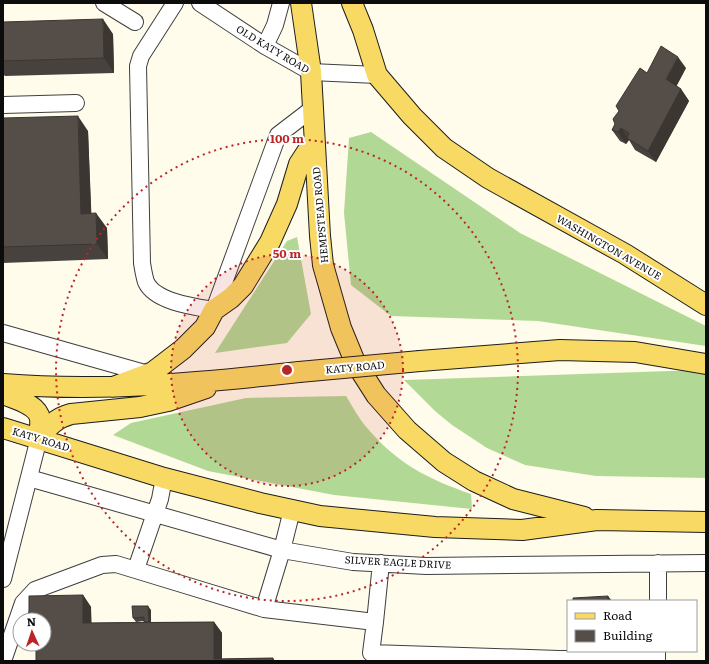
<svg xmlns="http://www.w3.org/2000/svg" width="709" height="664" font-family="Literata,serif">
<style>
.forest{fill:#b1d995}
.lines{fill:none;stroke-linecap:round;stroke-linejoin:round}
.minor-casing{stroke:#3f3f3f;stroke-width:18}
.major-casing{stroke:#1d1d1d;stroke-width:22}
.minor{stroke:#fff;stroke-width:16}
.major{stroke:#f7d963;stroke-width:20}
.major-bridge-casing{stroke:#1d1d1d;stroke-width:22;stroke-linecap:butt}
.major-bridge{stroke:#f7d963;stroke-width:20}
.wall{fill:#48423e}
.shaded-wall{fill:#3b3632}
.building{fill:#544d48;stroke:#3b3632}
.ring{fill:none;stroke:#ba2627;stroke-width:2;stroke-dasharray:2 4}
.labels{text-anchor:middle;stroke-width:4;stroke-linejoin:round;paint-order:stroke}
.street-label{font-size:10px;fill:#0c0c0c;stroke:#fff}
.centre{fill:#ba2627;stroke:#fff;stroke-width:2}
.ring-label{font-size:12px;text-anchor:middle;font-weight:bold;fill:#ba2627;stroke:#fff;stroke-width:4;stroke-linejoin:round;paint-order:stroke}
</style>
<rect width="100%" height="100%" fill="#fffceb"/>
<path class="forest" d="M371 132 520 233 706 326V346L538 321 391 316 351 285 344 213 349 138Z
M297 237 311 314 287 343 215 353 287 241Z
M699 370 706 372V478L596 476 525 465 487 448 452 425 435 411 404 380Z
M346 396C353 407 359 419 368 429 398 464 428 479 471 494L472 509 334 495 208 471 113 435 131 423 246 398Z"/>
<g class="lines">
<defs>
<path id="minor" d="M104 3 135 22
M175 3 141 56 138 66 142 263C143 269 144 276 146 282 155 302 195 307 214 310L278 135 312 109
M200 3 265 46 311 72 377 75
M265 46 275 25 281 3
M3 105 76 103
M3 333 148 374
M29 478 282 550 353 562 426 566 706 563
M658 563V601
M136 569 160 499 164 478
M3 579 39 438
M264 609 375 622 381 563
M375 622 371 653 559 659H657V651
M3 661 23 603 35 590 102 565 116 564 264 609 282 550 292 510"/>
<path id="major" d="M301 3 311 72 320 236 323 265 341 328 355 362 376 395 407 430 444 462 474 481 513 499 584 517
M352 3 363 30 377 75 412 116 444 148 488 178 625 254 706 305
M420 361 560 350 635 352 706 364
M3 384C102 392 201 383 299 372
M113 387 153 372 183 349 205 327 214 310 231 298 243 286 270 242 287 204 299 164 314 141
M3 394C15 399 38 404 40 419 41 425 39 432 39 438
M3 428 164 478 260 503 320 516 435 527 522 530 597 520 706 522
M39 438C49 426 56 418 71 414L140 407 168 401 206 388"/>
</defs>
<use href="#minor" class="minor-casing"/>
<use href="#major" class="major-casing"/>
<use href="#minor" class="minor"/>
<use href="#major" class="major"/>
<defs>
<path id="major-bridge" d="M299 372 420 361"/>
</defs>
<use href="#major-bridge" class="major-bridge-casing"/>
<use href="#major-bridge" class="major-bridge"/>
</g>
<path class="wall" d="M3 22 113 34 114 73 5 76 3 74Z
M686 68 676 86 681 89 689 101 656 162 635 150 629 140 626 144 620 141 612 130 615 124 619 111Z
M3 118 88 131 91 213 107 228 108 259 3 263Z
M83 595 91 607V623L144 622V621L136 622 133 618 151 610V622H214L222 633V659L273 658 275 661H36V648L34 644H44Z"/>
<path class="shaded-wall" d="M103 19 113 34 114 73 104 58Z
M678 57 686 68 674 91 666 79Z
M681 89 689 101 656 162 648 151Z
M78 116 88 131 92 229 81 214Z
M621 128 629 139 627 138 629 140 626 144 618 132Z
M96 213 107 228 108 259 97 244Z
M83 595 91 607 92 635 83 623Z
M608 596 612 601H608Z
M148 606 151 610V630L149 626Z
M214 622 222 633V661L214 659Z"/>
<path class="building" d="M103 19 104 58 3 61V22Z
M661 46 678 57 666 79 681 89 648 151 627 138 629 133 621 128 618 132 612 130 615 124 613 119 619 111 616 106 640 68 647 73Z
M78 116 81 214 96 213 97 244 3 247V118Z
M83 595V623L214 622V659L273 658V661H36V644H44V620H29V596Z
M608 596V601H573V598Z
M132 606H148L149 622H144V617L133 618Z"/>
<circle cx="287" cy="370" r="116" fill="#ba2627" fill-opacity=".12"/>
<g class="ring">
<circle cx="287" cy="370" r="116"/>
<circle cx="287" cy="370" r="231"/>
</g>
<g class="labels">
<g class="street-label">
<text transform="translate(273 49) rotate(31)" y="4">OLD KATY ROAD</text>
<text transform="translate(320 215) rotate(-95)" y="4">HEMPSTEAD ROAD</text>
<text transform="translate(609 247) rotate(30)" y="4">WASHINGTON AVENUE</text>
<text transform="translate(355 367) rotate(-5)" y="4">KATY ROAD</text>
<text transform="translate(41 439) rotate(17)" y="4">KATY ROAD</text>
<text transform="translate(398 562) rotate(3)" y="4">SILVER EAGLE DRIVE</text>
</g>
</g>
<circle cx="287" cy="370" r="6" class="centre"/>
<g class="ring-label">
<text x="287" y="143">100 m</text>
<text x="287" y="258">50 m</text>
</g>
<rect width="709" height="664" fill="none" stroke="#0c0c0c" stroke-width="8"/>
<rect x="567" y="600" width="130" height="52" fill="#ffffff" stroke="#9e9e9e"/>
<rect x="575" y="613" width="20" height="6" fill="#f7d963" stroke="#9e9e9e"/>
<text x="603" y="620" font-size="12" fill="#0c0c0c">Road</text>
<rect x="575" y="630" width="20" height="12" fill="#544d48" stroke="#9e9e9e"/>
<text x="603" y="640" font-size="12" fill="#0c0c0c">Building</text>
<g transform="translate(32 632) rotate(357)"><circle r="19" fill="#ffffff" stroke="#9e9e9e"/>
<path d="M0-3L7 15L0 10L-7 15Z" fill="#ba2627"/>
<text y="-6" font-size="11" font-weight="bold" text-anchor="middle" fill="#0c0c0c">N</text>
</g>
</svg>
